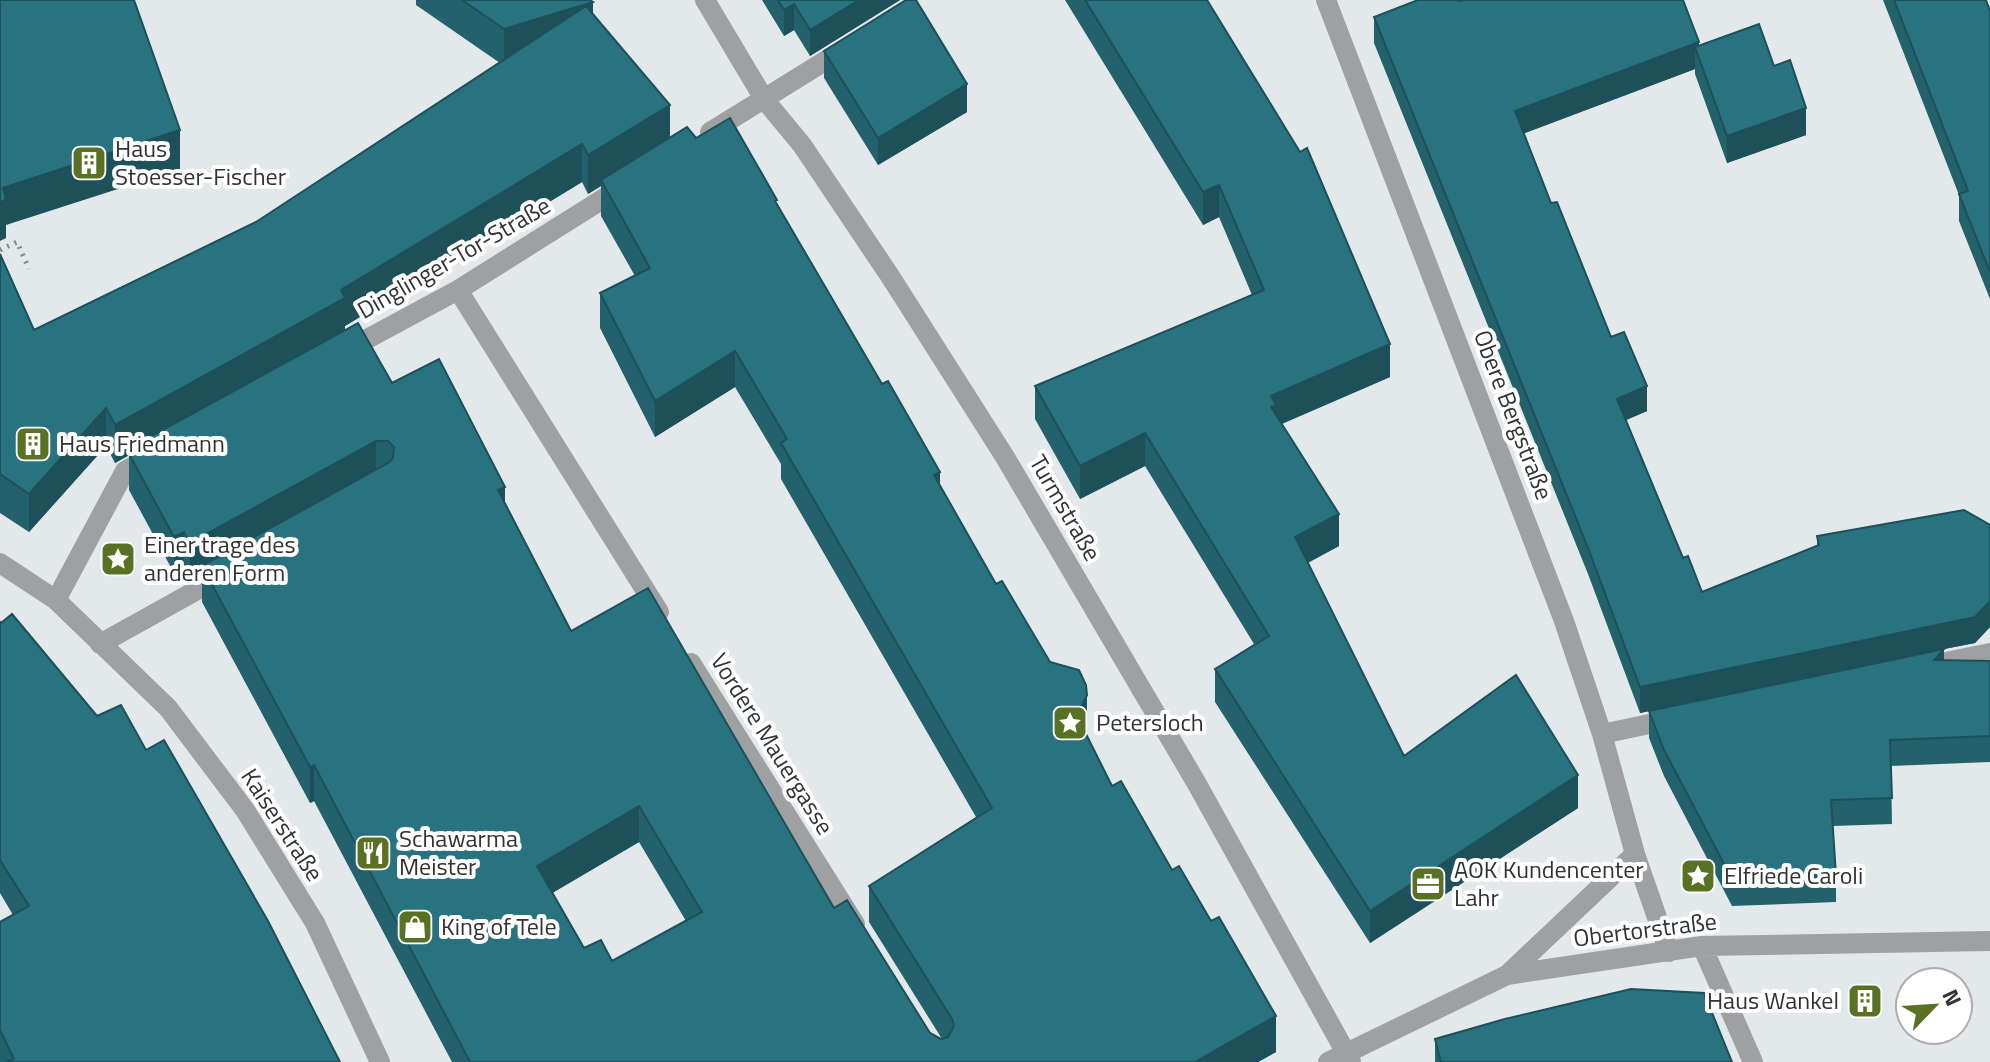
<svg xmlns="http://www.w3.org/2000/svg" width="1990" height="1062" font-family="'Titillium Web',sans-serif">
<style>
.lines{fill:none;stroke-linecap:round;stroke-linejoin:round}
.path{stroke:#86898a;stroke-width:5;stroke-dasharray:2 6;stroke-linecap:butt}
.minor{stroke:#9fa0a2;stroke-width:20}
.wall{fill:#23626d;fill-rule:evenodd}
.shaded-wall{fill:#1d5059}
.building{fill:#29727f;stroke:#1d5059;stroke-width:2;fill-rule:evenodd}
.labels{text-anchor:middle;stroke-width:8;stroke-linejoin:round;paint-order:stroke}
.poi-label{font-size:24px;fill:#313233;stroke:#fff;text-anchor:start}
.street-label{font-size:24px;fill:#313233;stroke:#fff}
</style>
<rect width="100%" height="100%" fill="#e3e8eb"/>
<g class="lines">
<path class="path" d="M0 250 17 242 29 269"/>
<path class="minor" d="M705 0 764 99 802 145 890 276 1005 457 1197 784 1351 1062
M1326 0 1564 621 1602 734 1635 854 1669 952
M710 132 846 48
M458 290 659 612
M343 352 458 290 622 187
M0 563 56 600 168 708 245 810 315 923 380 1062
M56 600 125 471 154 455
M100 644 224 575
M691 663 855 924
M1931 665 1990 653
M1602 734 1673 719
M1702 946 1753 1062
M1507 975 1635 854
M1328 1062 1507 975 1702 946 1990 941"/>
</g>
<path class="wall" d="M416 0H590L593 14 670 138H696L777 204 996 584 1087 731 1086 734 1112 786 1276 1052 1258 1062H452L314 801 310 803 202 602V572L190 579 184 567 174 573 129 490V455L115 463 106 446 29 532 0 513V254L34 330 256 222 500 63 416 5ZM582 182 588 194 601 186V216L635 276 600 293V328L655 437 735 387 781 464V479L976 817 869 886V922L942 1039 930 1033 834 908 571 631 505 503 392 383 345 330V326ZM639 842 686 921 612 961 584 948 552 893Z
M762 0H900L810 56 794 30 784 36Z
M1065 0H1207L1390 377 1282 424 1339 546 1308 563 1404 756 1578 808 1370 943 1215 702V669L1254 644 1145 466 1080 499 1035 419V386L1252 295 1219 217 1203 225Z
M1883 0H1986L1990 11V299L1959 221V195Z
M1458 1 1699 46 1774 66 1806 135 1727 163 1695 74V69L1524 133 1551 203 1611 337 1647 411 1626 420 1683 558 1702 592 1817 546V536L1990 525V627L1975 643 1944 649V660L1990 661V762L1891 766 1892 824 1833 826 1836 875V902L1732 906 1664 776 1649 738V711L1640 713 1588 574 1374 43V17Z
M824 51 967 112 878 165 824 78Z
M0 622 97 716 146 750 340 1062H0V922L13 915 0 893Z
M1435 1039 1732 1062H1435Z"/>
<path class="shaded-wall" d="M859 0H900L810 56V30Z
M593 2V39L504 66V29Z
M794 4V30L784 36V10Z
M1699 42V60L1695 47V69L1515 137V111Z
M967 84V112L878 165V138Z
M670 105V143L601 180V186L588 194V155Z
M1806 108V135L1727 163V136Z
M180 130V169L6 225V238L0 241V203L3 188Z
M582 144V182L345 326V336L115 463V425L341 290Z
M1219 185V217L1203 225V192Z
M1390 344V377L1276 426 1271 440V396Z
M735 351V387L655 437V401Z
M1647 386V411L1617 424V399Z
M106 408V446L29 532V494Z
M1145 433V466L1080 499V466Z
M376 441V477L202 566V572L190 579V543Z
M940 472V508L934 475Z
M505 487V522L498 490Z
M1339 514V546L1295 569V537Z
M184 532V567L174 573V537Z
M1990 601V627L1975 643 1944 649V676L1934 660 1944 649 1640 713V687Z
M1087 695V731L1077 752V716Z
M314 765V801L310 803V767Z
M1578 775V808L1370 943V911Z
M639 806V842L537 902V866Z
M1276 1016V1052L1258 1062H1195Z"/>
<path class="building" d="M0 0H134L180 130 3 188 6 199 0 203Z
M462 0H590L593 2 504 29Z
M778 0H859L810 30 794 4 784 10Z
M906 0H916L967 84 878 138 824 51Z
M1085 0H1207L1300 152 1307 148 1390 344 1271 396 1276 405 1271 407 1339 514 1295 537 1404 756 1516 675 1578 775 1370 911 1215 669 1269 636 1145 433 1080 466 1035 386 1264 290 1219 185 1203 192Z
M1418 0H1457L1458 1 1464 0H1683L1699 42 1515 111 1551 203 1557 202 1611 337 1624 332 1647 386 1617 399 1683 558 1688 556 1702 592 1819 545 1817 536 1964 510 1990 525V601L1975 617 1640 687 1588 548 1374 17Z
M1894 0H1986L1990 11V272L1959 194 1968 191Z
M586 6 670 105 588 155 582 144 341 290 345 298 115 425 106 408 29 494 0 474V254L34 330 256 222Z
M1759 24 1774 66 1790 60 1806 108 1727 136 1695 47Z
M730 118 777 200 775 201 882 384 888 381 940 472 934 475 996 584 1002 581 1050 662 1079 670 1086 685 1087 695 1077 716 1112 786 1121 781 1172 870 1179 866 1211 921 1219 917 1276 1016 1195 1062H470L314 765 310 767 202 566 388 463 393 458 394 447 388 441H376L190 543 184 532 174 537 129 454 135 445 358 323 392 383 439 359 505 487 498 490 571 631 648 588 834 908 847 900 930 1033 941 1039 948 1037 954 1026 952 1019 869 886 992 808 781 443 787 439 735 351 655 401 600 293 650 268 601 180 687 127 696 138ZM639 806 702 912 612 961 601 940 584 948 537 866Z
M12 614 97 716 121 705 146 750 164 740 268 921 340 1062H6L14 1059 0 1030V922L29 906 0 860V622L1 623Z
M1944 649 1934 660 1990 661V736L1890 740 1892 798 1831 800 1836 875 1732 879 1664 750 1649 711Z
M1631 989 1704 993 1732 1062H1441L1435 1039 1505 1019Z"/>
<defs>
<symbol id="building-square" viewBox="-11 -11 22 22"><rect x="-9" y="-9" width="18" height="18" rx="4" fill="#597123" stroke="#fff"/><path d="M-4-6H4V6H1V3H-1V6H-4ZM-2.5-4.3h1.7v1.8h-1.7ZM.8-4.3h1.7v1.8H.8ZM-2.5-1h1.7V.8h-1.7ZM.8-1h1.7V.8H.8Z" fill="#fff"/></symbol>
<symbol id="sight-square" viewBox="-11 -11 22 22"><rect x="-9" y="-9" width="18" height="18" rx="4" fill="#597123" stroke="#fff"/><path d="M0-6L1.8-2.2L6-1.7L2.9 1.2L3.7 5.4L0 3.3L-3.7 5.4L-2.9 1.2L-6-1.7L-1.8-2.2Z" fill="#fff"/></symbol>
<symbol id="restaurant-square" viewBox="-11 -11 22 22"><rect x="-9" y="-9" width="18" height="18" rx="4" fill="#597123" stroke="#fff"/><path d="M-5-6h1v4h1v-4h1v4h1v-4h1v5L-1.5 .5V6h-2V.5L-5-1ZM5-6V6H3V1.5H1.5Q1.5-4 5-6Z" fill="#fff"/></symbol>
<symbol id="office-square" viewBox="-11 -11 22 22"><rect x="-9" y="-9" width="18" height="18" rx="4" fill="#597123" stroke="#fff"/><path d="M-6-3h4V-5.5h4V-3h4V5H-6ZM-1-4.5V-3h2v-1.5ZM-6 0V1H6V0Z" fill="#fff"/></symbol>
<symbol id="shop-square" viewBox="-11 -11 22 22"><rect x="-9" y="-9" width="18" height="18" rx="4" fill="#597123" stroke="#fff"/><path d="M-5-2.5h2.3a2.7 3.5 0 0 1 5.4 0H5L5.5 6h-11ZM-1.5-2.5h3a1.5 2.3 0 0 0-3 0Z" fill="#fff"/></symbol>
</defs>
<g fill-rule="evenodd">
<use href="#building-square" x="69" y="143" width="40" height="40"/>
<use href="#building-square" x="13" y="424" width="40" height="40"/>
<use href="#sight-square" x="98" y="539" width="40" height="40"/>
<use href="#sight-square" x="1050" y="703" width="40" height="40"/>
<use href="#restaurant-square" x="353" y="833" width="40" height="40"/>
<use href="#sight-square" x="1678" y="856" width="40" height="40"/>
<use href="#office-square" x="1408" y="864" width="40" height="40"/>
<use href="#shop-square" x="395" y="907" width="40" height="40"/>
<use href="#building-square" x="1845" y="981" width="40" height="40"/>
</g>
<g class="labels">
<g class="poi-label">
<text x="115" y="157">Haus<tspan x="115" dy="28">Stoesser-Fischer</tspan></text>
<text x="59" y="452">Haus Friedmann</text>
<text x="144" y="553">Einer trage des<tspan x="144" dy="28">anderen Form</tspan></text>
<text x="1096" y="731">Petersloch</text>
<text x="399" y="847">Schawarma<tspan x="399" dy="28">Meister</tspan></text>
<text x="1454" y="878">AOK Kundencenter<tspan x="1454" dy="28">Lahr</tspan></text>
<text x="1724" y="884">Elfriede Caroli</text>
<text x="441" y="935">King of Tele</text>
<text x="1839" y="1009" text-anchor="end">Haus Wankel</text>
</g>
<g class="street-label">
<text transform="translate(454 258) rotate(-30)" y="8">Dinglinger-Tor-Straße</text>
<text transform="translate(1513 415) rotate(69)" y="8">Obere Bergstraße</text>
<text transform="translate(1065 508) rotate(60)" y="8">Turmstraße</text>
<text transform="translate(772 744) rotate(58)" y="8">Vordere Mauergasse</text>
<text transform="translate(282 825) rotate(57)" y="8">Kaiserstraße</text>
<text transform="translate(1645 930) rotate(-7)" y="8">Obertorstraße</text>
</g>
</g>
<g transform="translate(1934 1006) rotate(65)"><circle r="38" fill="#ffffff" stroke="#adadad" stroke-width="2"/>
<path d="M0-6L14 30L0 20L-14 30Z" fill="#597123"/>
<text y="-12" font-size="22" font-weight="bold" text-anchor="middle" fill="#313233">N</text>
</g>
</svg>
